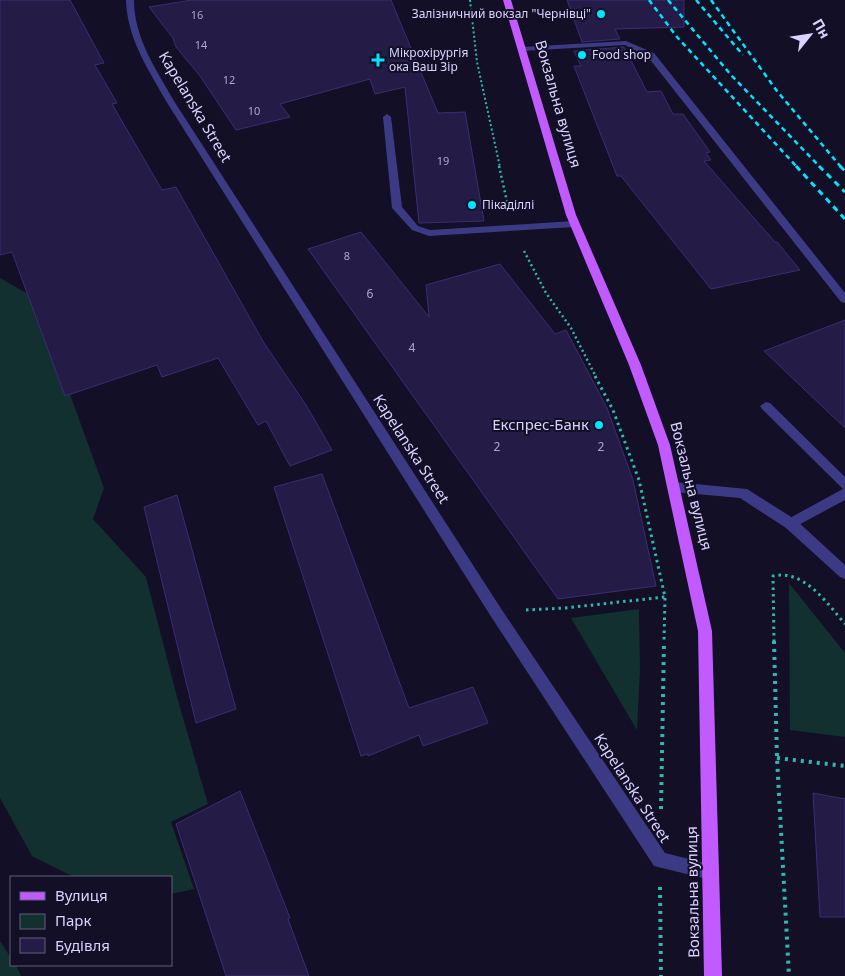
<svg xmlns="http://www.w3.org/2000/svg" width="845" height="976" font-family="'Noto Sans',sans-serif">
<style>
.green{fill:#12302f}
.building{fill:#241b47;stroke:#3b2d73}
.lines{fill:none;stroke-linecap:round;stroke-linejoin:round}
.path-far3{stroke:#2fb8b0;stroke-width:2;stroke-dasharray:2 2.5;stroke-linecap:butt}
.path-far2{stroke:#2fb8b0;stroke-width:2.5;stroke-dasharray:2 3;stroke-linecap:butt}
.path-far1{stroke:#2fb8b0;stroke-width:3;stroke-dasharray:2.5 4;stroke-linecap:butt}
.path{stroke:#2fb8b0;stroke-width:4;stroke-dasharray:3 5;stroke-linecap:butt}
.service{fill:#3d3a85;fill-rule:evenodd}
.minor{fill:#3d3a85;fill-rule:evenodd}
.tertiary{fill:#3d3a85;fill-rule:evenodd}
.primary{fill:#c25bff;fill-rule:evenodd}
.rail-far1{stroke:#00e5ff;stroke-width:2.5;stroke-dasharray:5 4;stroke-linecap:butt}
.rail{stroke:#00e5ff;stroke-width:3;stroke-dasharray:6 5;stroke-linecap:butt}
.poi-dot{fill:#00e5ff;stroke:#130f26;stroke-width:2}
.labels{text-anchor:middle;stroke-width:4;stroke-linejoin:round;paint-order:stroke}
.far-number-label{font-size:11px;fill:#aca6d1}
.far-poi-label{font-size:12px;fill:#d9d4ff;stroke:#130f26;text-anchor:start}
.number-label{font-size:12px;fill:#aca6d1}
.street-label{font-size:15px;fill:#d9d4ff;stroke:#130f26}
.poi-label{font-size:15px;fill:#d9d4ff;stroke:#130f26;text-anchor:end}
</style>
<rect width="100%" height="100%" fill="#130f26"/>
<path class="green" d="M0 278 35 298 104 488 93 519 146 577 177 697 208 804 171 822 194 889 171 894V877H74L32 856 0 798Z
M789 583 845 653V737L790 730Z
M639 609 640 669 637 730 571 618Z
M0 941 11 958V965H16L21 976H0Z"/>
<path class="building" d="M0 0H70L104 63 95 65 117 103 112 104 162 190 176 187 264 343 306 405 332 450 290 466 266 421 258 425 218 358 162 377 157 365 65 396 12 252 0 255Z
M192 0H391L438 113 465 112 484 221 419 223 405 87 375 94 370 79 280 104 290 117 236 130 200 76 176 47 173 38 149 7Z
M567 0H684V27L615 29 620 39 582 42Z
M624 47 647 92 661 91 673 114H683L710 152 706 153 711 160 704 161 775 242H777L800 270 711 289 621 176H617L574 66H581L574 51Z
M361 232 429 317 426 285 500 264 555 334 566 330 607 408 633 480 656 586 558 599 308 249Z
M845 320V428L764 351Z
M322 474 409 708 473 687 488 723 423 746 419 735 368 756V754L361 756 274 487Z
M177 495 236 709 196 723 144 507Z
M240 791 290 918 288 919 309 976H226L176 824Z
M813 793 845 799V917H820Z"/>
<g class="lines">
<path class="path-far3" d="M470 0 477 62 500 167"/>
<path class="path-far2" d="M499 166 508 206
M524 251 546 293 571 328 596 377"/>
<path class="path-far1" d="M595 376 613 410 639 480 665 597 664 642
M526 610 565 608 665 597
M774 642 773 576C804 569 827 603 845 624"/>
<path class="path" d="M774 641 777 758 789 976
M777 758 845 766
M661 809 664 641
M660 887 661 976"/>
<path class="service" d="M626 41 654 53 845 293V303L841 302 648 57 625 45 522 51 518 49 522 47Z
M387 114 391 117 402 207 418 226 430 230 574 221 579 224 574 227 429 236 412 230 392 208 383 117Z
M766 402 770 403 845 477V500L791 529 786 528 785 524 786 520 843 489 762 409 760 406Z"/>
<path class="minor" d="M126 0H134C134 38 156 69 174 101L500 607 665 853 717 866 719 872 717 878 711 880 654 866 490 615 166 101C148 69 127 38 126 0Z"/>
<path class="tertiary" d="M674 482 747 489 796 520 845 565V579L840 577 786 528 740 498 674 492 670 491 668 487 670 483Z"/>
<path class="primary" d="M503 0H511L576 215 641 365 670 445 712 631 722 976H704L698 631 658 445 629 365 566 215Z"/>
<path class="rail-far1" d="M649 0 677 37 797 167
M668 0 731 75 820 167
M696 0 743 55
M711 0 777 91 841 167"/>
<path class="rail" d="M796 166 845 219
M819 166 845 192
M840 166 845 171"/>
</g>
<g class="poi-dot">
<circle cx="601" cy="14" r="5"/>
<circle cx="582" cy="55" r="5"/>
<path d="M375.5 52.5h5v5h5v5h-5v5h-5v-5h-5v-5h5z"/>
<circle cx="472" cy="205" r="5"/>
<circle cx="599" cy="425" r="5"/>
</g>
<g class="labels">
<g class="far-number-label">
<text x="197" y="19">16</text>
<text x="201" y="49">14</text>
<text x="229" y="84">12</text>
<text x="254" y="115">10</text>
<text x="443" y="165">19</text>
<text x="347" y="260">8</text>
</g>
<g class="far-poi-label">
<text x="591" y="18" text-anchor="end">Залізничний вокзал "Чернівці"</text>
<text x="389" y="57">Мікрохірургія<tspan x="389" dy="14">ока Ваш Зір</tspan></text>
<text x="592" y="59">Food shop</text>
<text x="482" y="209">Пікаділлі</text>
</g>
<g class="number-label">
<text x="370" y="298">6</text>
<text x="412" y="352">4</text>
<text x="497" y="451">2</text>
<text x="601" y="451">2</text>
</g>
<g class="street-label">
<text transform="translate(558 104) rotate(74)" y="5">Вокзальна вулиця</text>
<text transform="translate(195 107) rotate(59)" y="5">Kapelanska Street</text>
<text transform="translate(411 449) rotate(57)" y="5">Kapelanska Street</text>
<text transform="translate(691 486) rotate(76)" y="5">Вокзальна вулиця</text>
<text transform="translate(632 788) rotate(57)" y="5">Kapelanska Street</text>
<text transform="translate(693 892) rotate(-91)" y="5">Вокзальна вулиця</text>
</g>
<g class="poi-label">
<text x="589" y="430">Eкспрес-Банк</text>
</g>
</g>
<rect x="10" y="876" width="162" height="90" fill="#130f26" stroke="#625e7d"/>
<rect x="20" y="892" width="25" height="8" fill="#c25bff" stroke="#625e7d"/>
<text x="55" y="901" font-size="15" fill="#d9d4ff">Вулиця</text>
<rect x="20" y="914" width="25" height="15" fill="#12302f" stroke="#625e7d"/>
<text x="55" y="926" font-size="15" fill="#d9d4ff">Парк</text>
<rect x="20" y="938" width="25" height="15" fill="#241b47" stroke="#625e7d"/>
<text x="55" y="951" font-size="15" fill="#d9d4ff">Будівля</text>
<g transform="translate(810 35) rotate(60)" stroke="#130f26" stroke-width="4" paint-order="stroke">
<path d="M0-4L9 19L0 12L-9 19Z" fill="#d9d4ff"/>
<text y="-8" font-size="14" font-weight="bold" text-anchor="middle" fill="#d9d4ff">Пн</text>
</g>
</svg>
